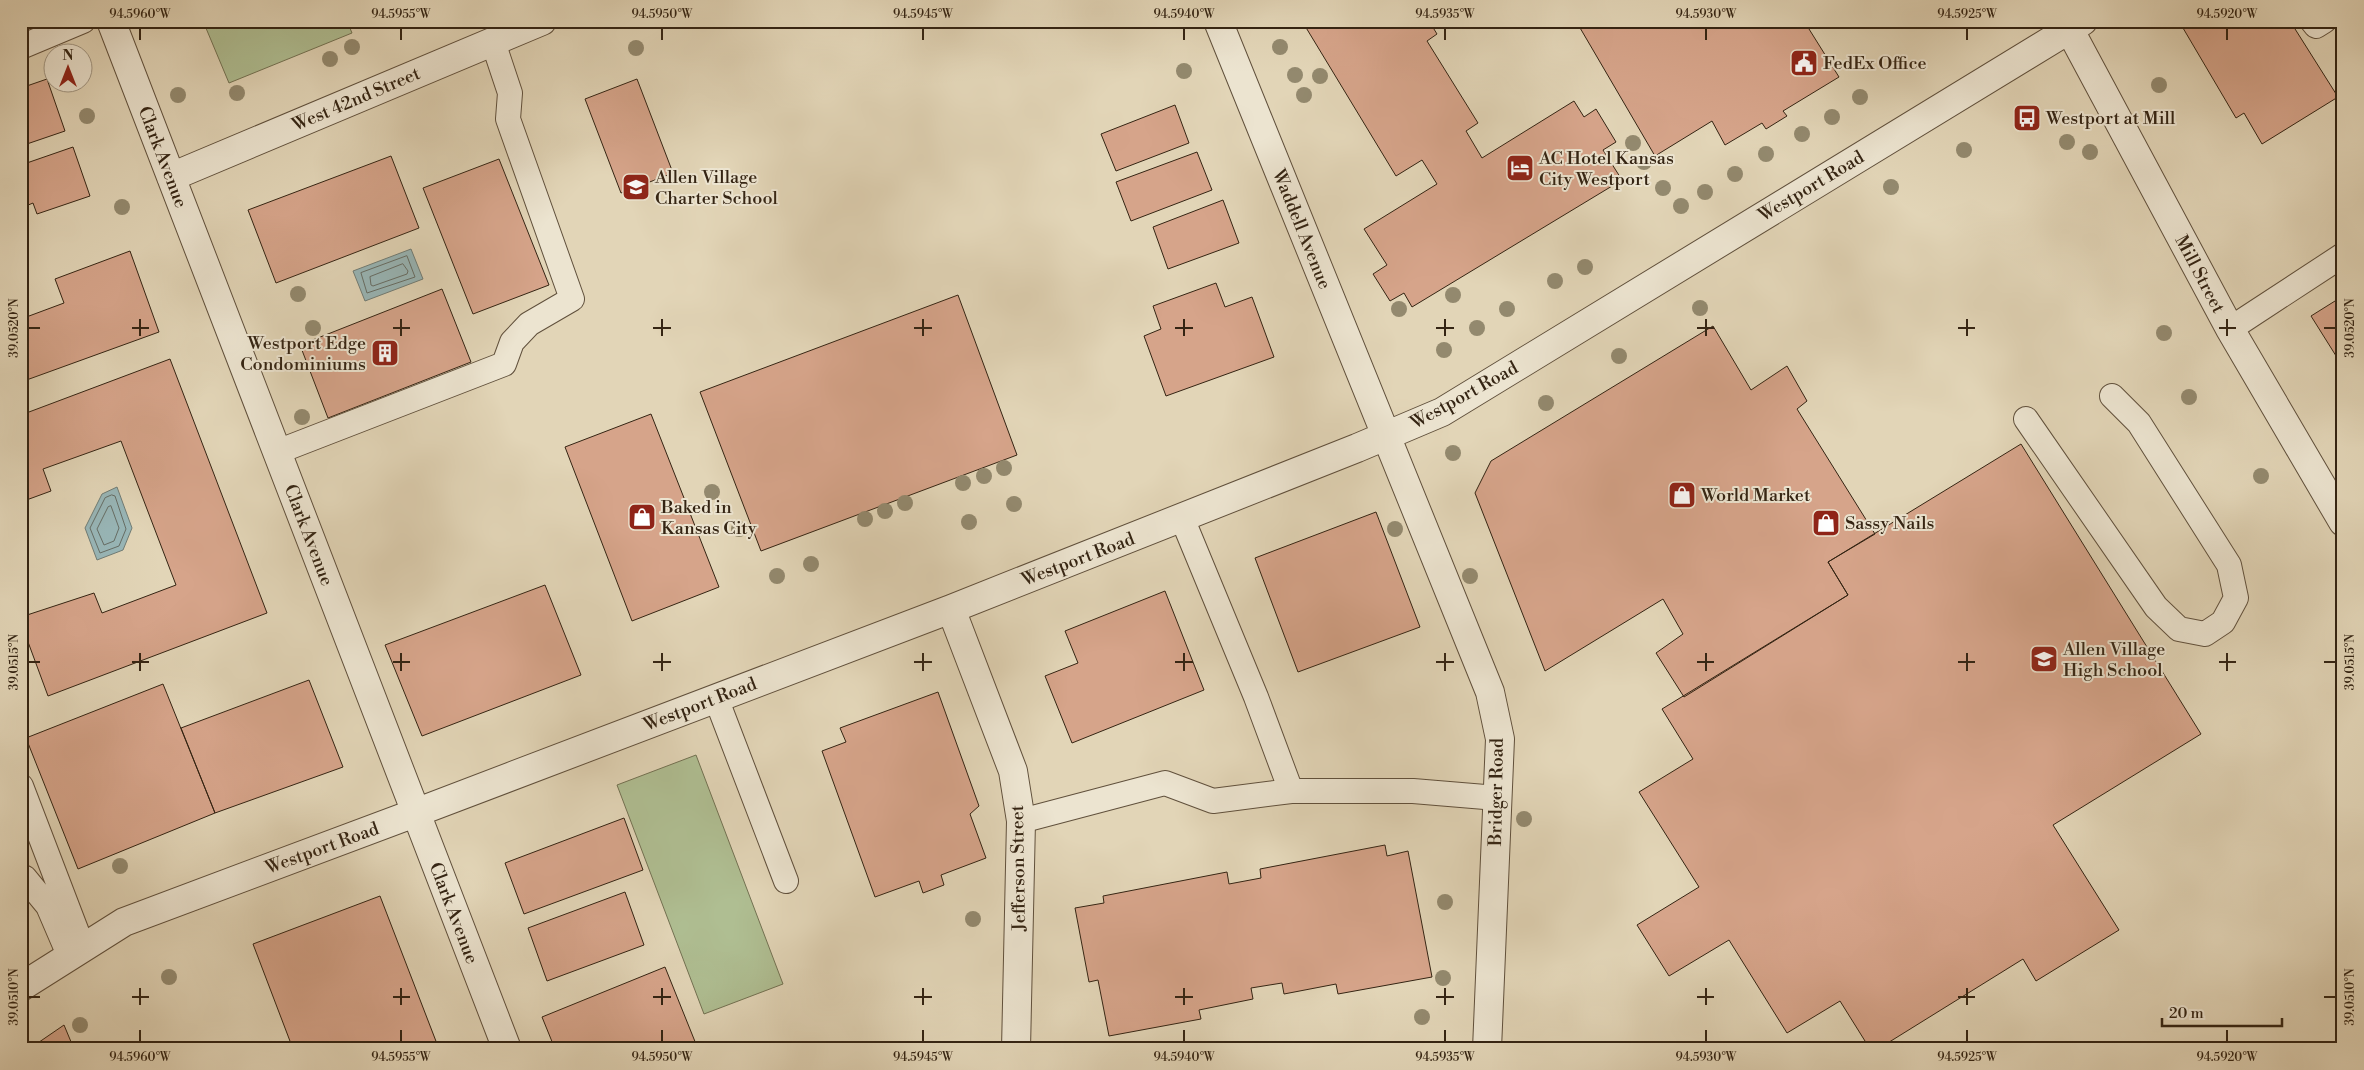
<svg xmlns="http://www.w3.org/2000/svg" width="2364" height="1070" font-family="'Libre Bodoni',serif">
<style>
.green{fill:#afbe92;stroke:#727152}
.water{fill:#98b6b7;stroke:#707c75}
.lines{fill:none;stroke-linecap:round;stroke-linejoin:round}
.shore{stroke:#666d65;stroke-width:1}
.building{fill:#d6a48a;stroke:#342413}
.lane-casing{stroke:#60503c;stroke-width:26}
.street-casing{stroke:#60503c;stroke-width:30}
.lane{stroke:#ece4d0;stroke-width:24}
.street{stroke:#ece4d0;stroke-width:28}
.tree{fill:#93896e}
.ticks{fill:none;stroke:#342413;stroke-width:2}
.labels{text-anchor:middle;stroke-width:4;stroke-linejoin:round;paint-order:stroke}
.poi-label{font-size:18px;fill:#342413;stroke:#ece4d0;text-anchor:start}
.street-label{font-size:18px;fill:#342413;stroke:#ece4d0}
.neatline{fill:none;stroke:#342413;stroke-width:2}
.ticks-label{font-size:12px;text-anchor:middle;fill:#342413}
</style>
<rect width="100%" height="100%" fill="#e2d5b7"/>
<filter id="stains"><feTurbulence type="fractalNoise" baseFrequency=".004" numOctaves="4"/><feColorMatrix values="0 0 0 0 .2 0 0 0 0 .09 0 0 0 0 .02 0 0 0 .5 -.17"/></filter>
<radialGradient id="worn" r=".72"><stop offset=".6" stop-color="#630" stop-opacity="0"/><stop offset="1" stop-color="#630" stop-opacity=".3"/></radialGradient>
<path class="green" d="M203 21H347L352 33 229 83Z
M696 755 783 984 704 1014 617 785Z"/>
<path class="water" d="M411 249 423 279 365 301 353 271Z
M117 487 132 528 123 550 97 560 85 528 102 494Z"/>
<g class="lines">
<path class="shore" d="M407 256 415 277 367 293 361 273Z
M403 264 408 271 407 274 373 286 371 285 370 277Z
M112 495 115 496 126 529 119 546 100 553 90 528 105 498Z
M111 506 119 528 114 541 104 545 97 529 108 507Z"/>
</g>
<path class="building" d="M1302 21H1429L1437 34 1427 41 1478 123 1466 131 1482 158 1574 101 1584 117 1596 109 1616 142 1603 150 1622 180 1412 307 1404 293 1390 301 1373 274 1387 265 1364 229 1437 184 1422 160 1396 176Z
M1576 21H1804L1839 77 1783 111 1787 116 1766 129 1762 123 1725 145 1712 121 1655 156Z
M2194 21H2290L2338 97 2262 144 2244 113 2236 118 2183 28Z
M47 79 65 131 21 146V88Z
M637 79 673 173 621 193 585 99Z
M1175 105 1189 143 1116 171 1101 134Z
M73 147 90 196 37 214 33 203 21 208V165Z
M1197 152 1212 190 1131 221 1116 182Z
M391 156 419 228 276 283 248 210Z
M499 159 549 285 473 314 423 188Z
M1223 200 1239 243 1168 269 1153 227Z
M130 251 159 332 21 382V319L64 303 55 279Z
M1216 283 1225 307 1252 297 1274 357 1166 396 1144 336 1161 329 1153 306Z
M442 289 471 362 328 418 300 345Z
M958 295 1017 455 761 551 700 392Z
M2343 296V367L2311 316Z
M1713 326 1751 390 1787 366 1807 401 1797 409 1875 534 1828 562 1848 595 1684 697 1656 653 1683 634 1663 599 1545 671 1475 493 1491 461Z
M170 359 267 613 48 696 21 623V617L94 593 102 613 176 585 121 441 43 469 51 491 21 502V415Z
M651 414 719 587 632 621 565 447Z
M2021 444 2201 734 2053 825 2119 930 2036 981 2023 959 1878 1049H1870L1840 1001 1787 1033 1729 940 1669 976 1637 925 1699 887 1639 792 1693 759 1662 709 1848 595 1828 562Z
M1376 512 1420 627 1298 672 1255 558Z
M545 585 581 675 422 736 385 645Z
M1165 591 1204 690 1072 743 1045 676 1078 663 1065 631Z
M309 680 343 767 215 813 181 728Z
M163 684 215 813 78 869 26 738Z
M938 692 979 806 970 814 986 858 941 875 944 885 923 893 919 881 875 897 822 751 846 742 840 728Z
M624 818 643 870 524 914 505 863Z
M1385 845 1387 856 1408 851 1432 977 1338 994 1336 984 1284 994 1282 983 1251 988 1253 999 1199 1010 1201 1019 1109 1036 1098 980 1089 982 1075 908 1104 903 1103 896 1227 872 1229 884 1261 878 1260 869Z
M625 892 644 945 547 981 528 928Z
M380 896 439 1049H293L253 944Z
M665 967 698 1049H555L542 1017Z
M64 1025 74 1049H29Z"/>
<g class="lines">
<defs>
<path id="lane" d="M2312 21 2316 26 2324 21
M21 47 83 21
M2230 329 2343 255
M2026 419 2156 607 2179 629 2205 634 2223 622 2236 598 2229 565 2139 423 2112 396
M277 452 504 364 512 342 529 324 572 299 508 119 510 93 493 42
M1182 518 1256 697 1291 791
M716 698 786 881
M21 786 83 948
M1021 821 1165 783 1213 801 1291 791H1413L1497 798
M21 876 25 878 48 906 69 955"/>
<path id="street" d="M111 21 507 1049
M1218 21 1490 692 1500 739 1487 1049
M2065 21 2230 329 2343 522
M171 177 542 21
M951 609 1013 771 1021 821 1016 1049
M21 987 124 922 415 813 951 609 1357 448 1442 412 2083 21"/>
</defs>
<use href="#lane" class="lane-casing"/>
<use href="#street" class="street-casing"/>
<use href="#lane" class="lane"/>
<use href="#street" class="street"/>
</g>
<g class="tree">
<circle cx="352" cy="47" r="8"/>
<circle cx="1280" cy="47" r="8"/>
<circle cx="636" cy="48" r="8"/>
<circle cx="330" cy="59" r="8"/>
<circle cx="1184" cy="71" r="8"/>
<circle cx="1295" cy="75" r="8"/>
<circle cx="1320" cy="76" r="8"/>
<circle cx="2159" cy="85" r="8"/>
<circle cx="237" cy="93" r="8"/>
<circle cx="178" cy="95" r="8"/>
<circle cx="1304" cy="95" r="8"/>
<circle cx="1860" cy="97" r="8"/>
<circle cx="87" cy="116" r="8"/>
<circle cx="1832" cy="117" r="8"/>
<circle cx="1802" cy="134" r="8"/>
<circle cx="2067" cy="142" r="8"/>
<circle cx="1633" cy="143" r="8"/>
<circle cx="1964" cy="150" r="8"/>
<circle cx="2090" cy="152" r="8"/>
<circle cx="1766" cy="154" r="8"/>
<circle cx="1644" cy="162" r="8"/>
<circle cx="1735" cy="174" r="8"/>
<circle cx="1891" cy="187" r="8"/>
<circle cx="1663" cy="188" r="8"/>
<circle cx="1705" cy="192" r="8"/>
<circle cx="1681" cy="206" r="8"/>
<circle cx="122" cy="207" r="8"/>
<circle cx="1585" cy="267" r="8"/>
<circle cx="1555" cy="281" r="8"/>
<circle cx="298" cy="294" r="8"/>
<circle cx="1453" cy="295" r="8"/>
<circle cx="1700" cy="308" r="8"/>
<circle cx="1399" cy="309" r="8"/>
<circle cx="1507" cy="309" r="8"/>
<circle cx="313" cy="328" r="8"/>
<circle cx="1477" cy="328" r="8"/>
<circle cx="2164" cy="333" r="8"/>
<circle cx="1444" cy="350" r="8"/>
<circle cx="1619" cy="356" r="8"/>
<circle cx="2189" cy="397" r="8"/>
<circle cx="1546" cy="403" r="8"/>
<circle cx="302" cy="417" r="8"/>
<circle cx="1453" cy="453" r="8"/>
<circle cx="1004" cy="468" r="8"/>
<circle cx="984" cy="476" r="8"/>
<circle cx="2261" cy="476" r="8"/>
<circle cx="963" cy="483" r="8"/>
<circle cx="712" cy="492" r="8"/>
<circle cx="905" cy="503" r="8"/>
<circle cx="1014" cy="504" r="8"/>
<circle cx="885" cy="511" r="8"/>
<circle cx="865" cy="519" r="8"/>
<circle cx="969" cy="522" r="8"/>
<circle cx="739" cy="529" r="8"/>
<circle cx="1395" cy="529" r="8"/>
<circle cx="811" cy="564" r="8"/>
<circle cx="777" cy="576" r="8"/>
<circle cx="1470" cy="576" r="8"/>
<circle cx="1524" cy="819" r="8"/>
<circle cx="120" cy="866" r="8"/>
<circle cx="1445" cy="902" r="8"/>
<circle cx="973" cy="919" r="8"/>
<circle cx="169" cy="977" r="8"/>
<circle cx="1443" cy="978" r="8"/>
<circle cx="1422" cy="1017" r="8"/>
<circle cx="80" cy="1025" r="8"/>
</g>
<path class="ticks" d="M140 28V40M401 28V40M662 28V40M923 28V40M1184 28V40M1445 28V40M1706 28V40M1967 28V40M2227 28V40M140 319V336M401 319V336M662 319V336M923 319V336M1184 319V336M1445 319V336M1706 319V336M1967 319V336M2227 319V336M28 328H40M132 328H149M393 328H410M653 328H671M914 328H932M1175 328H1193M1436 328H1454M1697 328H1714M1958 328H1975M2219 328H2236M2324 328H2336M140 653V671M401 653V671M662 653V671M923 653V671M1184 653V671M1445 653V671M1706 653V671M1967 653V671M2227 653V671M28 662H40M132 662H149M393 662H410M653 662H671M914 662H932M1175 662H1193M1436 662H1454M1697 662H1714M1958 662H1975M2219 662H2236M2324 662H2336M140 988V1005M401 988V1005M662 988V1005M923 988V1005M1184 988V1005M1445 988V1005M1706 988V1005M1967 988V1005M28 997H40M132 997H149M393 997H410M653 997H671M914 997H932M1175 997H1193M1436 997H1454M1697 997H1714M1958 997H1975M2324 997H2336M140 1030V1042M401 1030V1042M662 1030V1042M923 1030V1042M1184 1030V1042M1445 1030V1042M1706 1030V1042M1967 1030V1042M2227 1030V1042"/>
<defs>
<symbol id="civic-square" viewBox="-11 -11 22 22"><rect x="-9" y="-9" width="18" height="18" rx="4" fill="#8f2418" stroke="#ece4d0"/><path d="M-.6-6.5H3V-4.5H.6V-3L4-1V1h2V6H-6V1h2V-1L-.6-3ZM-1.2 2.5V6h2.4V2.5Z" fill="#fff"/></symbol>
<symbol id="bus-square" viewBox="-11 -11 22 22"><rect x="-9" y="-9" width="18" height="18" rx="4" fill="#8f2418" stroke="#ece4d0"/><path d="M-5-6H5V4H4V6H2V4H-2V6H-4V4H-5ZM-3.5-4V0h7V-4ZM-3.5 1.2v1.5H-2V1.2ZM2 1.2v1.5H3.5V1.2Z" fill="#fff"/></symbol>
<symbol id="hotel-square" viewBox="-11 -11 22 22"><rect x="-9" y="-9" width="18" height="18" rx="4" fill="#8f2418" stroke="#ece4d0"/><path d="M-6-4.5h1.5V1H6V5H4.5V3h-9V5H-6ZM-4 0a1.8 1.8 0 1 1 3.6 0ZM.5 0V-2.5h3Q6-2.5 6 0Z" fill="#fff"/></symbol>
<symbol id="school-square" viewBox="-11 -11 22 22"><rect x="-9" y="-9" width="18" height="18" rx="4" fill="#8f2418" stroke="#ece4d0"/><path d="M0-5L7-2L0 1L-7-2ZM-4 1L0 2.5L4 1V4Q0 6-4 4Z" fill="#fff"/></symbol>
<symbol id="building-square" viewBox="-11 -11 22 22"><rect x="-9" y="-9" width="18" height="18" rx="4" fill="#8f2418" stroke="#ece4d0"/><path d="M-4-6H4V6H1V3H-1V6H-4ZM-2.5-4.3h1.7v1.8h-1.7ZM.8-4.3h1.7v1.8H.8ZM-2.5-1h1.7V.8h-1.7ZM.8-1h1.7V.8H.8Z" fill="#fff"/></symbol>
<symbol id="shop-square" viewBox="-11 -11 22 22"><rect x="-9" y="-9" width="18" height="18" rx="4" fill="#8f2418" stroke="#ece4d0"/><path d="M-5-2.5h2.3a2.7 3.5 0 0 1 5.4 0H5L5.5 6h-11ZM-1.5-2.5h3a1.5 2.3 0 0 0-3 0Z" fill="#fff"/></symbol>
</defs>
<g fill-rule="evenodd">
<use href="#civic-square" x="1788" y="47" width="32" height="32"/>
<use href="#bus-square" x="2011" y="102" width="32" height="32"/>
<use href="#hotel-square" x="1504" y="152" width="32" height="32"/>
<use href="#school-square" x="620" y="171" width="32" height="32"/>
<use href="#building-square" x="369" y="337" width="32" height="32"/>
<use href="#shop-square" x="1666" y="479" width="32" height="32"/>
<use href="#shop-square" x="626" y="501" width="32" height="32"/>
<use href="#shop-square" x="1810" y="507" width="32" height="32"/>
<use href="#school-square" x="2028" y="643" width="32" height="32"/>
</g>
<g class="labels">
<g class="poi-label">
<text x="1823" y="69">FedEx Office</text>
<text x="2046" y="124">Westport at Mill</text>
<text x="1539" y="164">AC Hotel Kansas<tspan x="1539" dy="21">City Westport</tspan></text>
<text x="655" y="183">Allen Village<tspan x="655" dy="21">Charter School</tspan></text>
<text x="366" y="349" text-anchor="end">Westport Edge<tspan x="366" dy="21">Condominiums</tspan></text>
<text x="1701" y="501">World Market</text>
<text x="661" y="513">Baked in<tspan x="661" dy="21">Kansas City</tspan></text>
<text x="1845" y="529">Sassy Nails</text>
<text x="2063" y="655">Allen Village<tspan x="2063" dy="21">High School</tspan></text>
</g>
<g class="street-label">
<text transform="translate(356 99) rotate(-23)" y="6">West 42nd Street</text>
<text transform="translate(163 157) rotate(69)" y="6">Clark Avenue</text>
<text transform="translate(1811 186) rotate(-31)" y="6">Westport Road</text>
<text transform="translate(1302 229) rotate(68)" y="6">Waddell Avenue</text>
<text transform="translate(2200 274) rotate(62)" y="6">Mill Street</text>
<text transform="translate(1464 395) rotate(-29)" y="6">Westport Road</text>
<text transform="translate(309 535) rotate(69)" y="6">Clark Avenue</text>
<text transform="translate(1078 559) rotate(-21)" y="6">Westport Road</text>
<text transform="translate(700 704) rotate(-21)" y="6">Westport Road</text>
<text transform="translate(1496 792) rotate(-89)" y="6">Bridger Road</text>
<text transform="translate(322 848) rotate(-20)" y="6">Westport Road</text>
<text transform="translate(1018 868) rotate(-91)" y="6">Jefferson Street</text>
<text transform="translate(454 913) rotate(69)" y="6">Clark Avenue</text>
</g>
</g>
<rect width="2364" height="1070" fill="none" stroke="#e2d5b7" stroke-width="55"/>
<g transform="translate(68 68)"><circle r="24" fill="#ece4d0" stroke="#a29784"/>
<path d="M0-4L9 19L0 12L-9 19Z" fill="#8f2418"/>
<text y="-8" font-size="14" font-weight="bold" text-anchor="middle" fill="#342413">N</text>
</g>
<path d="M2162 1018v8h120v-8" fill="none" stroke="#342413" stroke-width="2.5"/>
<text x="2169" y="1018" font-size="15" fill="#342413" stroke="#ece4d0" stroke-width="4" paint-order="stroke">20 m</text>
<rect x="28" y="28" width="2308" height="1014" class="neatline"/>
<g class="ticks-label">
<text x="140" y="18">94.5960°W</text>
<text x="401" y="18">94.5955°W</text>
<text x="662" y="18">94.5950°W</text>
<text x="923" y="18">94.5945°W</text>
<text x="1184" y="18">94.5940°W</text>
<text x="1445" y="18">94.5935°W</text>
<text x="1706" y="18">94.5930°W</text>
<text x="1967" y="18">94.5925°W</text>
<text x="2227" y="18">94.5920°W</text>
<text transform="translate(14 328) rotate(-90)" y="4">39.0520°N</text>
<text transform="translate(2350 328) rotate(-90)" y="4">39.0520°N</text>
<text transform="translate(14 662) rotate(-90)" y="4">39.0515°N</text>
<text transform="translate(2350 662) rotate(-90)" y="4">39.0515°N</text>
<text transform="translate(14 997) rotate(-90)" y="4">39.0510°N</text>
<text transform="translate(2350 997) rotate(-90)" y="4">39.0510°N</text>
<text x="140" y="1061">94.5960°W</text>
<text x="401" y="1061">94.5955°W</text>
<text x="662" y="1061">94.5950°W</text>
<text x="923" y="1061">94.5945°W</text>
<text x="1184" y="1061">94.5940°W</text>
<text x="1445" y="1061">94.5935°W</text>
<text x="1706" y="1061">94.5930°W</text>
<text x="1967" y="1061">94.5925°W</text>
<text x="2227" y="1061">94.5920°W</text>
</g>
<rect width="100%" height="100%" filter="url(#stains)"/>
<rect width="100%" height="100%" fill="url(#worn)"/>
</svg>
